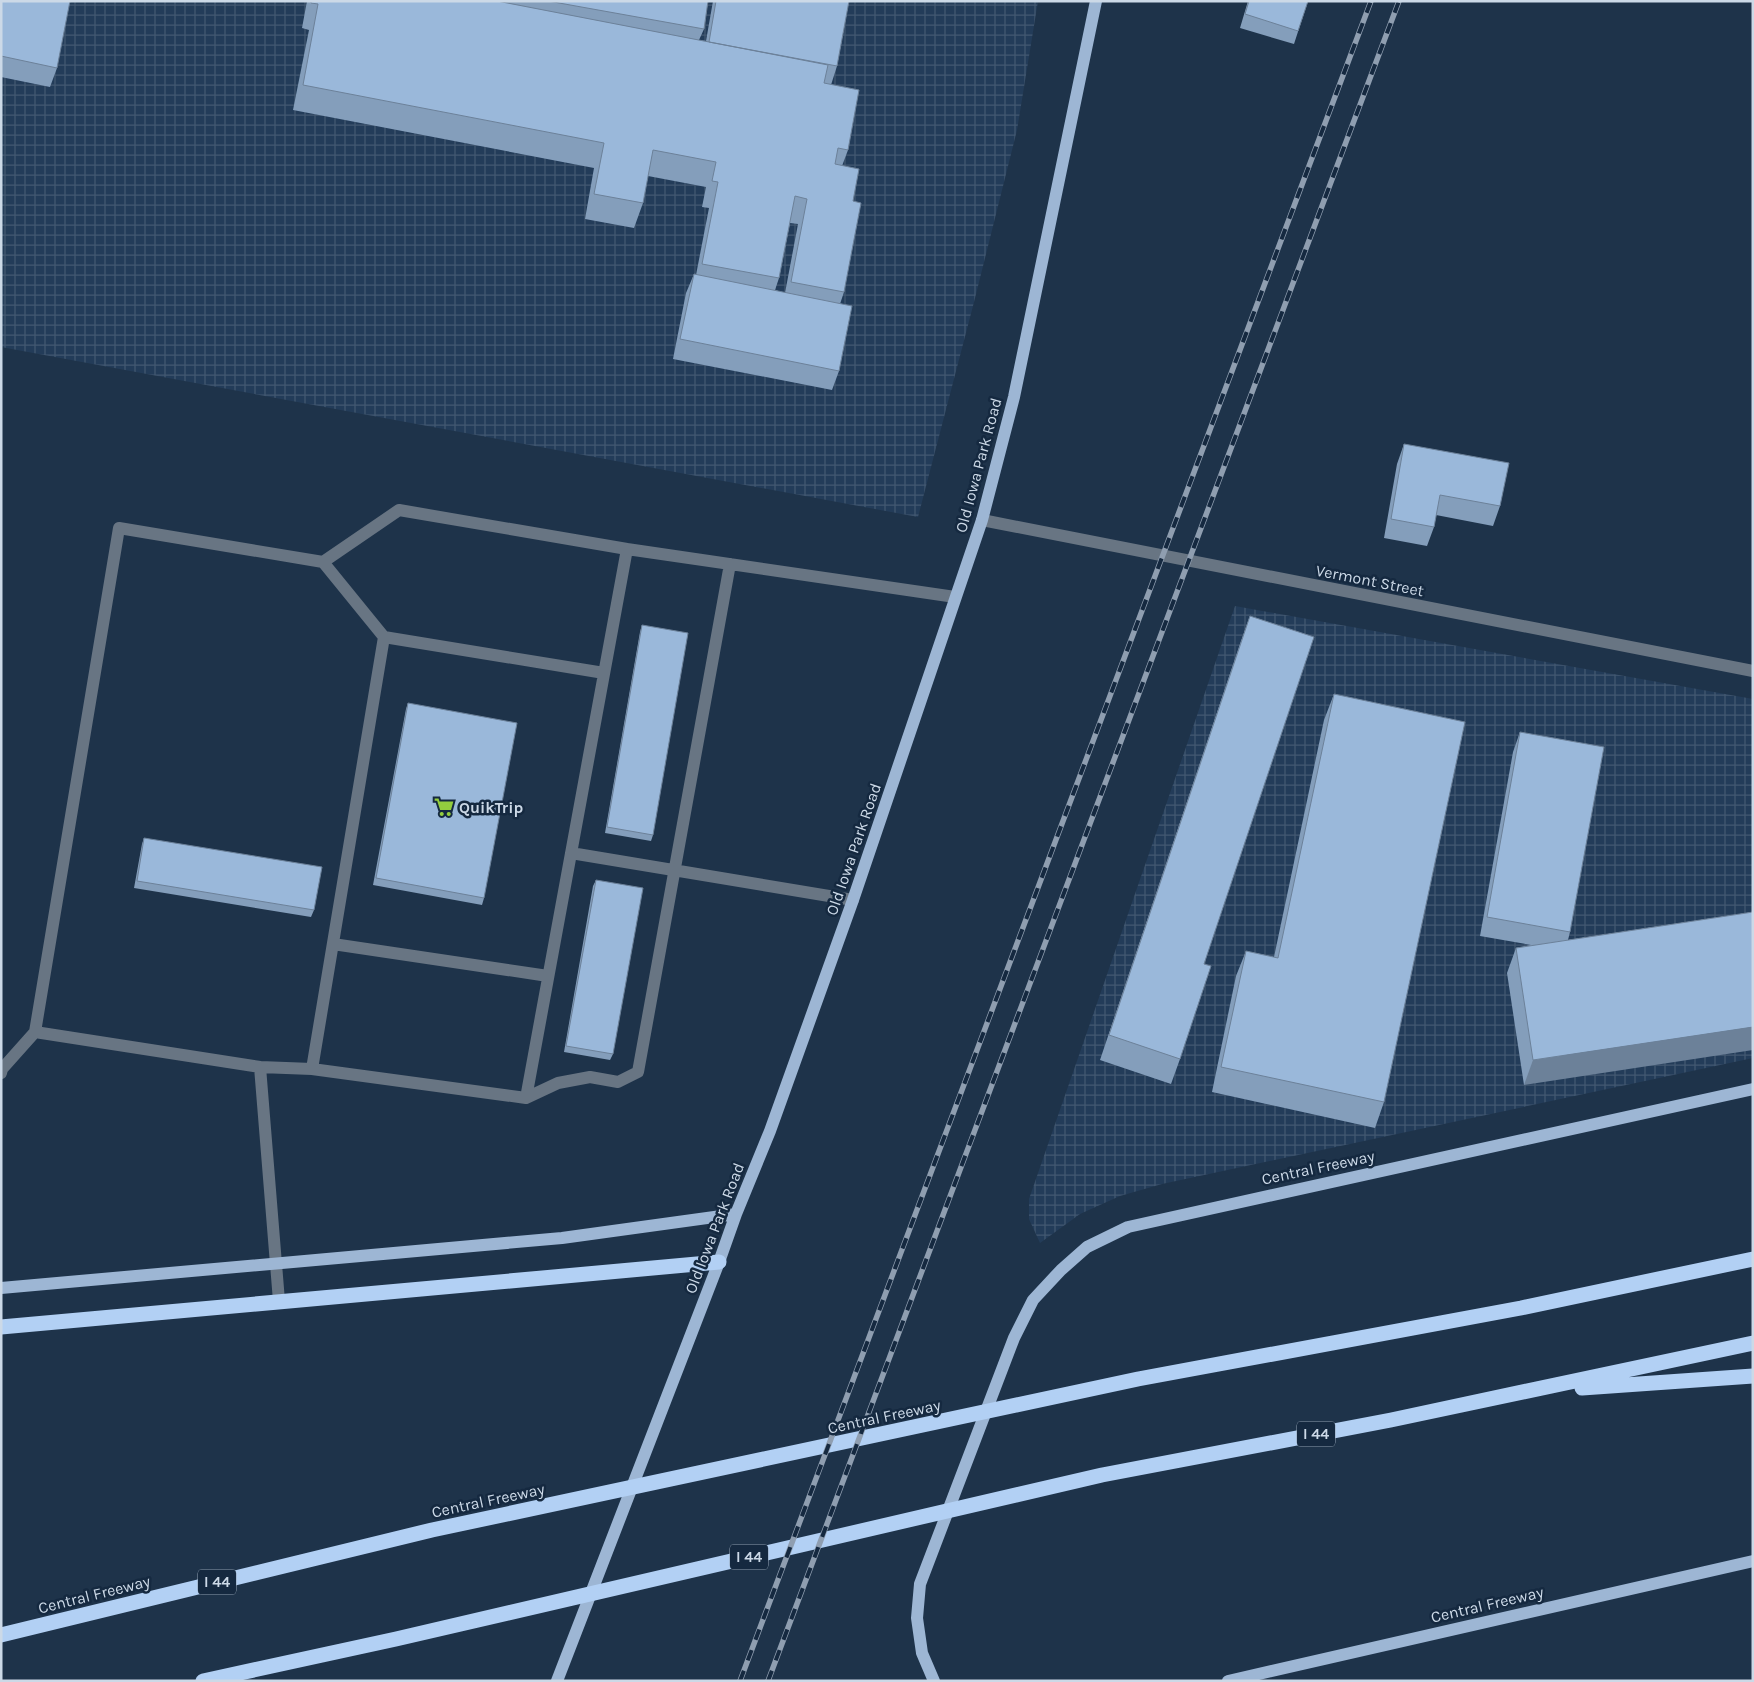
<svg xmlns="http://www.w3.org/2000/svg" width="1754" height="1682" font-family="Karla,sans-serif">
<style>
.industrial{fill:url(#industrial-grid)}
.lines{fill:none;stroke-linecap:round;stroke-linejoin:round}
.minor{stroke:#687583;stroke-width:12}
.major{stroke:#9db6d4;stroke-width:12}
.highway{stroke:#b2d0f4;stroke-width:15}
.rail-casing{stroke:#8f9eb0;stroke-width:5.5}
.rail{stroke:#152940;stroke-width:4;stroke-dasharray:11;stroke-linecap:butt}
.wall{fill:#849ebb;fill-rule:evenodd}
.shaded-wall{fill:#6c8199}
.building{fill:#9ab8da;stroke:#6c8199}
.labels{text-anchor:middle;stroke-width:5;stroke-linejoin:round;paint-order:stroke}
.shield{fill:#152940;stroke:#95a4b5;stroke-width:1}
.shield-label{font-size:15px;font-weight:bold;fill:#ccd9e7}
.street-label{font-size:16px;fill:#ccd9e7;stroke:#152940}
.poi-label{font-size:16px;font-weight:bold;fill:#ccd9e7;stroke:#152940;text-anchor:start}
</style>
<defs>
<pattern id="industrial-grid" width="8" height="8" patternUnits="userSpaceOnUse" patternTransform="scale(1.25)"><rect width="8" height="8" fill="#233c59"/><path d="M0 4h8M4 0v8" fill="none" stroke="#425871"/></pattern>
</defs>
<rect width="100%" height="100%" fill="#1e334a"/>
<path class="industrial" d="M1 1H1038L1017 130 974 302 918 517 1 347Z
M1235 606 1753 699V1058L1162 1184 1120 1196 1080 1214 1040 1243 1029 1219V1199Z"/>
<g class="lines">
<path class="minor" d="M982 520 1753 671
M384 637 604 673
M571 853 853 900
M333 944 548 976
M35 1032 260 1067
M312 1069 384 637 323 562 399 510 627 549 955 597
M1 1073 2 1069 35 1032 119 528 323 562
M526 1098 627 549
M279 1301 260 1067 312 1069 526 1098 558 1083 590 1077 618 1082 638 1072 730 564"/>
<path class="major" d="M1 1288 562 1238 736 1214
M557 1681 719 1262 736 1214 770 1131 853 900 982 520 1014 397 1096 1
M934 1681 922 1653 917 1618 920 1584 1014 1338 1033 1300 1061 1270 1087 1247 1128 1227 1753 1089
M1228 1681 1753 1561"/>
<path class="highway" d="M1 1327 719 1262
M1582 1388 1753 1376
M1 1635 432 1530 1138 1379 1521 1308 1753 1259
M203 1681 396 1639 1102 1475 1391 1420 1753 1343"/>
<defs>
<path id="rail" d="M740 1681 1371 1
M768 1681 1399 1"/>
</defs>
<use href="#rail" class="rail-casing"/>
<use href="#rail" class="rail"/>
</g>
<path class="wall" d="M1 1 57 68 50 87 1 77Z
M307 1H708L704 29 699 40 706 41 713 1H849L837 66 831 85 848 150 842 166 853 201 844 292 840 304 839 371 832 390 673 359 686 293 694 274 696 275 709 208 702 207 706 187 648 176 643 203 634 228 585 219 594 168 293 110 309 30 302 28ZM790 223 798 224 785 293 775 290 779 278Z
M1248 1H1308L1294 44 1240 28Z
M1404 444 1500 506 1493 526 1436 515 1434 527 1427 546 1384 538 1397 464Z
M1250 616 1204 964 1180 1059 1171 1084 1100 1060 1241 641Z
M642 625 653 835 651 841 605 833 640 632Z
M1334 694 1384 1102 1375 1128 1212 1092 1236 976 1246 951 1274 957 1324 720Z
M408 703 484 898 482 905 373 885 406 709Z
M1520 732 1570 932 1568 940 1753 912 1524 1085 1507 973 1516 948 1531 945 1480 936 1513 752Z
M144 838 314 910 311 917 134 888 142 844Z
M596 880 613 1054 610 1060 564 1052 593 886Z"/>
<path class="shaded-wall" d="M1753 1027V1050L1524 1085 1533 1060Z"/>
<path class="building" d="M1 1H70L57 68 1 56Z
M311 1H497L828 65 824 83 859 90 848 150 838 148 835 164 859 169 853 201 861 203 844 292 791 282 807 199 795 196 779 278 702 264 718 182 712 181 716 162 653 150 643 203 594 194 604 143 303 85 318 4 311 3Z
M548 1H708L704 29Z
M716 1H849L837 66 709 42Z
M1249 1H1308L1298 31 1245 14Z
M694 274 852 306 839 371 680 339Z
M1404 444 1509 463 1500 506 1440 495 1434 527 1391 519Z
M1250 616 1314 637 1204 964 1211 966 1180 1059 1109 1035Z
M642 625 688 633 653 835 607 827Z
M1334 694 1465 722 1384 1102 1221 1067 1246 951 1278 958Z
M408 703 517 723 484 898 376 878Z
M1520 732 1604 747 1570 932 1487 917Z
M144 838 322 867 314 910 137 881Z
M596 880 643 888 613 1054 566 1046Z
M1753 912V1027L1533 1060 1516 948Z"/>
<defs>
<symbol id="supermarket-bare" viewBox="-9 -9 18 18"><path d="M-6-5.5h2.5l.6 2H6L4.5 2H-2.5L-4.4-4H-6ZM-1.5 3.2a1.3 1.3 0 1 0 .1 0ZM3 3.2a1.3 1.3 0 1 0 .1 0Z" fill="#93cd3e" stroke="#152940" stroke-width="2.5" paint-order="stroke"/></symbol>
</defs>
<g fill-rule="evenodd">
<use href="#supermarket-bare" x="430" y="793" width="28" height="28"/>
</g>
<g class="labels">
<g class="shield">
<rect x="1297" y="1421.5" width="38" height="25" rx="4"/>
<rect x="730" y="1544.5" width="38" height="25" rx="4"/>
<rect x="198" y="1569.5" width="38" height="25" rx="4"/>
</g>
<g class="shield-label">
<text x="1316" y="1439">I 44</text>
<text x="749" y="1562">I 44</text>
<text x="217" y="1587">I 44</text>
</g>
<g class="street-label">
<text transform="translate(978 465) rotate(-75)" y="6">Old Iowa Park Road</text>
<text transform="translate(1370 580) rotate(11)" y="6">Vermont Street</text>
<text transform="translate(853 849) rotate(-71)" y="6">Old Iowa Park Road</text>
<text transform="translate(1318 1167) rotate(-12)" y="6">Central Freeway</text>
<text transform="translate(714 1228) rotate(-69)" y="6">Old Iowa Park Road</text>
<text transform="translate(884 1416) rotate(-12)" y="6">Central Freeway</text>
<text transform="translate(488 1500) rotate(-12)" y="6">Central Freeway</text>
<text transform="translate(94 1594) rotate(-14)" y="6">Central Freeway</text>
<text transform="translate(1487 1604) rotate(-13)" y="6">Central Freeway</text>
</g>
<g class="poi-label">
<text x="459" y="813">QuikTrip</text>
</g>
</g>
<rect width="1754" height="1682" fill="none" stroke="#ccd9e7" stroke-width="5"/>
</svg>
